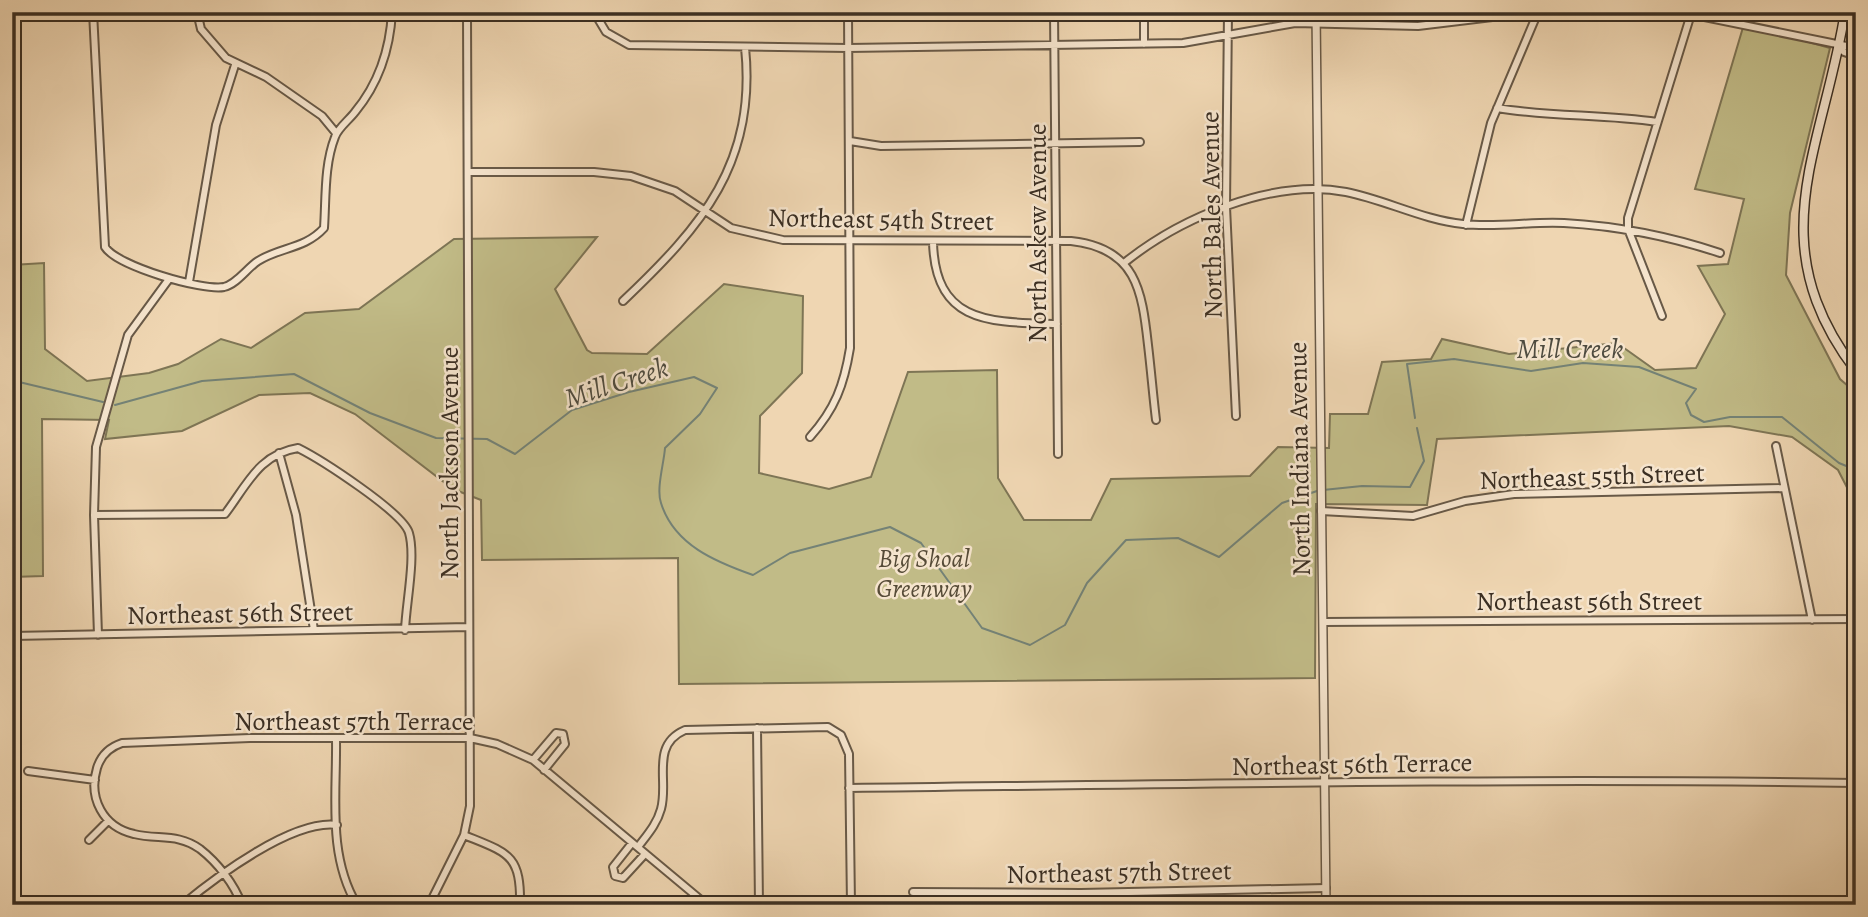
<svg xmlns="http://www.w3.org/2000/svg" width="1868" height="917" font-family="Alegreya,serif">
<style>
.green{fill:#c1bb87;stroke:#7e7555;stroke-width:2}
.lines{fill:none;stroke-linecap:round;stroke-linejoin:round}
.stream{stroke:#748276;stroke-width:2}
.minor-casing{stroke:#685947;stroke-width:10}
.tertiary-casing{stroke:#685947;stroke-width:10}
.secondary-casing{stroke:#3b2f23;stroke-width:11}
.minor{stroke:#f5e4cd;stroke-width:6}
.tertiary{stroke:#f5e4cd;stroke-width:7}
.secondary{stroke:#f5e4cd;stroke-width:8}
.labels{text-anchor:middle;stroke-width:5;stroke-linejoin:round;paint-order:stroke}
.street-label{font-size:26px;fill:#3b2f23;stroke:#f5e4cd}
.park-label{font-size:26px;font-style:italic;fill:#564b37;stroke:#f5e4cd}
.water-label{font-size:28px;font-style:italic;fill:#4e4b3f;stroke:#f5e4cd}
</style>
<rect width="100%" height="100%" fill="#efd6b2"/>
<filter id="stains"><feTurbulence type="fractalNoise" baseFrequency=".00286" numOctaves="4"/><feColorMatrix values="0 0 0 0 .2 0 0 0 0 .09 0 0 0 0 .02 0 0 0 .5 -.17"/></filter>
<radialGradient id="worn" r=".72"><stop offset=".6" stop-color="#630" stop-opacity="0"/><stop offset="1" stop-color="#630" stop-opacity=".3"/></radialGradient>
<path class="green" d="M1744 24 1830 48 1790 213 1786 275 1840 379 1856 393V505L1838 470 1792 437 1729 426 1437 439 1427 505 1316 504 1315 678 679 684 678 558 482 560 481 500 453 489 355 414 310 393 259 395 182 431 105 439 109 420 42 419 43 576 12 577V265L44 263 45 349 87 381 149 373 178 364 221 339 251 348 305 313 359 309 454 239 597 237 555 289 587 350 592 353 647 354 724 284 803 296 802 373 760 416 759 473 829 489 871 477 908 372 997 370 998 478 1024 520H1091L1111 479 1250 476 1278 447 1329 448 1330 414H1368L1382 362 1431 359 1442 339 1509 354 1617 343 1655 370 1696 368 1725 314 1698 266 1728 264 1744 199 1695 189Z"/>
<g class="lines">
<path class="stream" d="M12 384 19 382 103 402
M115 405 202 381 294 374 370 413 436 438 487 439 515 454 572 410 629 392 694 377 717 388 700 414 665 448C664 463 656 489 661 503 674 545 716 562 753 575L790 553 890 527 921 543 982 628 1030 645 1065 625 1087 583 1126 540 1178 538 1219 557 1282 503 1317 491
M1415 418 1407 364 1454 359 1531 371 1583 363 1639 367 1696 389 1686 403 1691 415 1704 422 1730 417H1782L1839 463 1856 470
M1323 490 1362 486 1410 487 1424 461 1417 428"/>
<defs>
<path id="minor" d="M93 12 105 247C117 266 202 291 224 287 237 284 247 268 258 261 280 247 305 249 324 228 326 199 324 165 335 137 338 128 349 120 355 112 379 83 390 49 392 12
M197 12 201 29 226 58 266 77 322 116 336 133
M594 12 606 32 629 45 848 48 1183 43 1295 23 1418 26 1535 12
M1054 12 1058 454
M1144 12V44
M1228 12 1226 207 1236 416
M1680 12 1856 48
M1838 46 1844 52 1856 56
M1497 108C1550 117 1604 114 1657 122
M850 141 881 146 1140 142
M468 172H594L631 176 675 191 731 228 783 240 1071 241C1136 248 1142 290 1148 345 1151 370 1153 395 1156 420
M1466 225 1491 123 1538 12
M933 242C935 325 991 322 1057 324
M1124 263C1180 218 1272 178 1346 192 1386 200 1423 220 1463 224 1497 228 1531 221 1564 223 1618 226 1669 236 1720 253
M189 282 216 125 235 65
M623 301C702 226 757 163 745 47
M1662 316 1628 229V218L1691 14
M810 437C835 409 844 385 850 348L848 12
M1776 446 1812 620
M279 453 296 515 314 630
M1321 511 1413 516 1465 501 1514 494 1784 488
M94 515 225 514C247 485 259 454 298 448 320 459 403 512 409 533 416 557 406 603 405 630
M1323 622 1856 619
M98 635 94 515 96 447 128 335 169 279
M12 636 469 627
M757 728 759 905
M336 739C337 794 327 855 357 905
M533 760 556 733 563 734 565 744 544 770
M28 771 95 780
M849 788C1185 784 1520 778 1856 783
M464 835C508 853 521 854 520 905
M89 840 108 821
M632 843 613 867 615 876 623 878 645 854
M638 847C647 835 657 824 661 809 669 781 650 745 685 730L828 727 841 735 849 754 851 905
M913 892 1081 893 1326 888
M182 905C216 877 293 819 337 825
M242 905C234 884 218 863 200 849 178 833 158 840 134 834 103 827 88 798 97 768 101 755 110 747 122 743L250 738H470L497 744 533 760 707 905
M429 905 464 835 470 806 467 12"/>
<path id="tertiary" d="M1316 12 1326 905"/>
<path id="secondary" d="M1845 12C1823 150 1758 242 1856 371"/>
</defs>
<use href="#minor" class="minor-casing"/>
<use href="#tertiary" class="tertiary-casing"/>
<use href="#secondary" class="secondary-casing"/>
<use href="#minor" class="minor"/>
<use href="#tertiary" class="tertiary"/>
<use href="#secondary" class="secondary"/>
</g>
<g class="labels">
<g class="street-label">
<text transform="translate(1211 215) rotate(-91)" y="9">North Bales Avenue</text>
<text transform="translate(881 219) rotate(1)" y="9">Northeast 54th Street</text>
<text transform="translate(1037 233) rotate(-90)" y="9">North Askew Avenue</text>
<text transform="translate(1299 459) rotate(-91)" y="9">North Indiana Avenue</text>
<text transform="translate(449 463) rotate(-90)" y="9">North Jackson Avenue</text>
<text transform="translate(1592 476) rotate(-2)" y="9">Northeast 55th Street</text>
<text x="1589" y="610">Northeast 56th Street</text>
<text transform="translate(240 613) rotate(-1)" y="9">Northeast 56th Street</text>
<text x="354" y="730">Northeast 57th Terrace</text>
<text transform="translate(1352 764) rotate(-1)" y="9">Northeast 56th Terrace</text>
<text transform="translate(1119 872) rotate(-1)" y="9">Northeast 57th Street</text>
</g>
<g class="park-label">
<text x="924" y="567">Big Shoal<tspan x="924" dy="30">Greenway</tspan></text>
</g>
<g class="water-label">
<text x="1570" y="358">Mill Creek</text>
<text transform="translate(616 382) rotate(-18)" y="10">Mill Creek</text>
</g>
</g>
<rect width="1868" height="917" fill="none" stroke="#efd6b2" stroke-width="42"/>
<rect x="14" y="14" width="1840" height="889" fill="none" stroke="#3b2f23" stroke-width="3.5"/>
<rect x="21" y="21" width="1826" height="875" fill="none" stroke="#3b2f23" stroke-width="2"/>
<rect width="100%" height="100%" filter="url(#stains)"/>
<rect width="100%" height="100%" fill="url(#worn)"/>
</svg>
